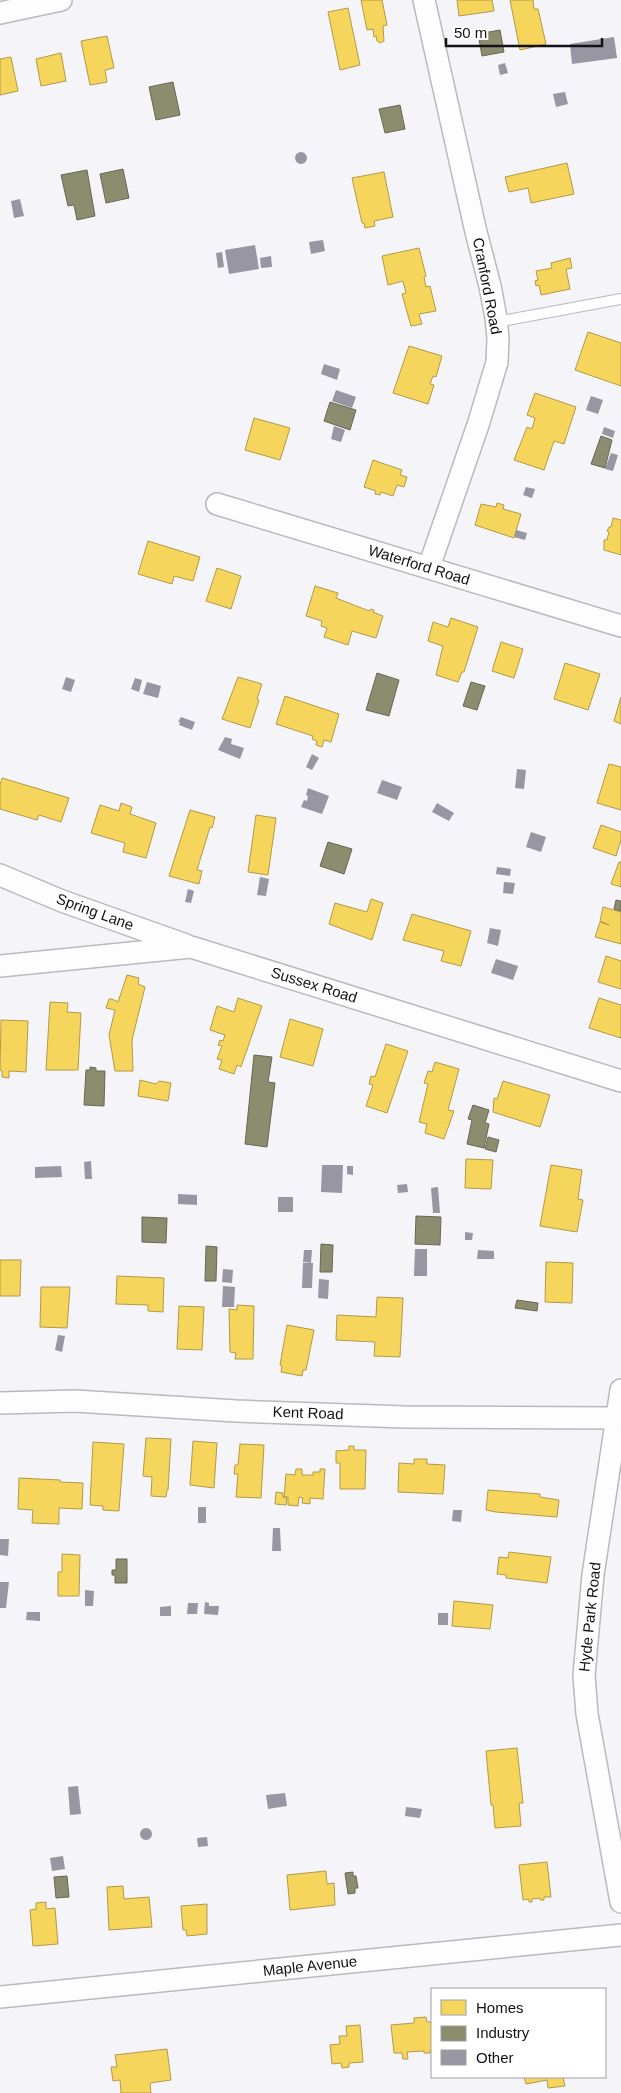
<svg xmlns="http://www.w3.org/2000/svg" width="621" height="2093" font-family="Arial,sans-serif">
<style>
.homes{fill:#f6d55c;stroke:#b29a47}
.industry{fill:#8c8c6e;stroke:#676754}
.building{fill:#9896a2}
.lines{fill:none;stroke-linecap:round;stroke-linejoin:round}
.lane-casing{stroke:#b9b9be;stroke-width:12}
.street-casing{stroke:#b9b9be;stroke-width:24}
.lane{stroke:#fdfdfe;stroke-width:10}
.street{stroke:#fdfdfe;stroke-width:21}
.labels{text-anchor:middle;stroke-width:5;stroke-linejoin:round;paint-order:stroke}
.street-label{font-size:15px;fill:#121117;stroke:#fff}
</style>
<rect width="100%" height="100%" fill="#f4f4f9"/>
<path class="homes" d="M361 0H382L387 25 383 26 384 41 380 43 377 41 376 36 374 37 373 29 367 30Z
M457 0H492L494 11 459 16Z
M510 0H533L534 9H538L546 44 520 50Z
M348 8 360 65 340 70 328 12Z
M107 36 114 68 105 70 107 82 90 85 81 41Z
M61 53 66 81 41 86 36 59Z
M11 57 18 91 0 95V59Z
M567 163 574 194 531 203 528 188 509 192 505 177Z
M384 172 393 217 374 221 375 226 365 228 364 223H362L352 178Z
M419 248 426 276 424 277 426 287 430 286 436 311 419 314 422 324 411 326 402 294 406 293 403 281 388 285 382 256Z
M570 258 572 268 566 269 570 289 541 295 539 285 536 286 535 281 538 280 536 271 552 268 551 263Z
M588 332 621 343V386L575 370Z
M409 346 442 356 436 377 433 376 430 384 434 385 428 404 393 393Z
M535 393 576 407 564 444 554 441 544 470 514 460 527 427 532 429 535 418 527 415Z
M254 418 290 428 280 460 245 450Z
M373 460 402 470 400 475 407 477 404 487 397 485 393 496 381 492 380 495 375 494 376 491 364 487Z
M497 503 504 505 503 509 521 514 514 538 475 525 481 504 496 507Z
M613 518 621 520V555L604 550V540H607L609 532 607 531 609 527H611Z
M148 541 200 557 193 581 174 576 172 584 138 574Z
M217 568 241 576 231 609 206 601Z
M315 586 338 593 336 598 369 611 371 609 374 610 373 612 383 616 376 638 352 631 348 645 324 637 327 628 321 626 322 621 306 616Z
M451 618 478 627 464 672H462L458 682 436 675 443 646 428 641 433 622 448 627Z
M501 642 523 649 514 678 492 671Z
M565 663 600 674 588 710 554 699Z
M238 677 262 684 257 699 259 700 250 728 222 719Z
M285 696 339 714 331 742 324 740 322 747 316 745 317 741 312 739 313 736 276 724Z
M621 697V724L614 721Z
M609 764 621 767V810L597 803Z
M2 778 69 798 61 822 39 815 37 820 0 809V785Z
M121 803 132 807 130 814 156 823 146 858 123 852 125 843 91 833 100 805 119 811Z
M190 810 215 817 212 828 210 827 197 870 202 871 199 884 169 876Z
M256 815 276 818 268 875 248 872Z
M601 825 621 832V840L616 856 593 848Z
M619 862H621V887L611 884Z
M371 899 383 903 372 940 329 924 335 903 367 912Z
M603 907 621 912V944L595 937 600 922 609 925 600 921Z
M412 914 471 931 461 966 441 961 444 951 403 940Z
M606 956 621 961V989L598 982Z
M127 975 139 978 138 984 145 987 132 1040 133 1071H115L109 1035 115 1010 106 1008 109 999H112L118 1002Z
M238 998 262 1006 241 1067 237 1065 234 1074 219 1069 222 1060 217 1059 222 1046 218 1045 220 1040 223 1041 225 1035 210 1030 217 1006 234 1012Z
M599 998 621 1005V1038L589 1028Z
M50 1002 68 1003 67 1012 81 1013 78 1070H46Z
M290 1019 323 1029 313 1066 280 1057Z
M1 1020 28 1021 26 1072 9 1071V1078L2 1077V1071L0 1070Z
M386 1044 408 1051 387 1113 366 1106 373 1085 369 1084 371 1076 375 1077Z
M435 1062 459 1069 448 1110 454 1111 444 1139 425 1133 427 1124 419 1122 428 1084 424 1083 428 1071 432 1072Z
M140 1080 156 1084 159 1081 171 1083 168 1101 138 1096Z
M503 1081 550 1095 540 1127 493 1112 494 1098 497 1099Z
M466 1159 493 1160 491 1189 465 1188Z
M551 1165 582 1170 578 1199 583 1200 577 1232 540 1226Z
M0 1260H21L20 1296H0Z
M546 1262 573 1263 572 1303 545 1302Z
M117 1276 164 1278 163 1312 148 1311V1305L116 1304Z
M41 1287H70L67 1328 40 1327Z
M377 1297 403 1298 400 1357 374 1356 375 1342 336 1340 337 1315 376 1317Z
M237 1305 254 1306 253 1359H235L236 1353 230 1352 229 1309 237 1310Z
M179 1306 204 1307 202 1350 177 1349Z
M287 1325 314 1330 306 1370H303L302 1376 281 1372 282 1366 280 1365Z
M146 1438 171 1439 168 1490H167L166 1497 151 1496 152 1477 143 1476Z
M193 1441 217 1443 214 1488 190 1485Z
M93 1442 124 1444 119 1511 103 1510V1506L90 1505Z
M240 1444 264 1445 261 1498 236 1497 238 1474H234L235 1465H238Z
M349 1446H354V1450H366L365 1489H340V1463H336V1451L349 1450Z
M414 1459H427V1464L445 1465 443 1494 398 1492 399 1463 414 1464Z
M296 1469H302V1475H313V1472H320V1469H325L323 1499 310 1498V1504L302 1503 303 1498 299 1497 298 1506 288 1505V1497H284L286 1474 295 1475Z
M19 1478 60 1480V1482L83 1483 82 1509 59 1508V1524L32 1523 33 1510 18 1509Z
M488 1490 540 1494V1497L559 1500 557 1517 496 1512 486 1510Z
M276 1492 283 1493V1497L287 1498 286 1505 275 1504Z
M509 1552 551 1557 547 1583 506 1578V1575L497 1574 499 1557 508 1558Z
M62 1554 80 1555 79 1596H58V1572H62Z
M454 1601 493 1605 490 1629 452 1626Z
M517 1748 523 1803H519L521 1826 495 1828 493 1805H491L486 1751Z
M547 1862 551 1897H544V1900H540V1898L532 1899V1902H529V1899L523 1900 519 1865Z
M326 1871 327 1884 334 1883 335 1905 290 1910 287 1875Z
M123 1886 124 1899 149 1897 152 1927 109 1930 107 1887Z
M46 1902V1909L55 1908 58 1944 33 1946 30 1910 36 1909V1903Z
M207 1904V1934L187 1936 186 1930H183L181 1906Z
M426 2017 427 2022H432V2050H430V2053H424V2051L407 2052 408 2059H403L402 2053H394L391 2025 414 2023V2018Z
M360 2025 363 2062 349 2063V2067L342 2068 341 2063 332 2064 330 2045 340 2044 339 2036H347L346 2026Z
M167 2049 171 2080 150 2083 151 2093H121L120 2080 113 2081 111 2067H117L115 2055Z
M524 2077H563L565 2086 548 2088 547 2080 526 2084Z"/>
<path class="industry" d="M500 30 504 52 482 56 478 34Z
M173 82 180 115 156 120 149 87Z
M400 105 405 129 385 133 379 109Z
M123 169 129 198 106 203 100 174Z
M87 170 95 216 77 220 74 205 68 206 61 175Z
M330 402 356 410 350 430 324 421Z
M601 436 612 440 605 468 591 464Z
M377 673 399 680 389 716 366 710Z
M471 682 485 686 477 710 463 706Z
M328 842 352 849 344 874 320 866Z
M616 900 621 901V911L614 909Z
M254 1055 272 1057 268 1082 275 1083 267 1147 245 1144Z
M90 1067 96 1068V1071H105L104 1106 84 1105 86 1070H90Z
M473 1105 489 1110 485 1123 489 1124 484 1148 467 1144 472 1120 468 1119Z
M488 1137 499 1140 496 1152 485 1149Z
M416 1216 441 1217 440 1245 415 1244Z
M142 1217 167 1218 166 1243 142 1242Z
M321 1244 333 1245 332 1272H320Z
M206 1246 217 1247 216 1281H205Z
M517 1300 538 1303 537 1311 515 1308Z
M116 1559H127V1583H115V1575H112V1570H116Z
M353 1872V1876H356L358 1888H355V1893L348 1894 345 1873Z
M67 1876 69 1897 56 1898 54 1877Z"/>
<path class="building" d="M614 37 617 58 572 64 570 44Z
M505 63 508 73 500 75 498 65Z
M565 92 568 104 556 107 553 94Z
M295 158a6 6 0 1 1 12 0a6 6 0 1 1-12 0Z
M20 199 24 216 14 218 11 201Z
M323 240 325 251 311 254 309 242Z
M255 245 259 269 229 274 225 250Z
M222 252 224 267 218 268 216 253Z
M271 256 272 267 261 268 260 258Z
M324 364 340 369 337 380 321 374Z
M336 390 356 397 352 408 332 401Z
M591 396 603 400 598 414 586 410Z
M334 426 345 430 341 442 331 439Z
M604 427 615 431 613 438 602 434Z
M611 453 618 455 613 471 605 469Z
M526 487 535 489 532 498 523 495Z
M516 530 527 533 525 540 514 537Z
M66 677 75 680 71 692 62 689Z
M135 678 142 680 139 692 131 689Z
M147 682 161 686 158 698 143 694Z
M181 717 195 722 192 730 179 725 180 722H178Z
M225 737 232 739 231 744 244 748 240 759 218 750Z
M312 754 319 758 312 770 306 767Z
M517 769 526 770 524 789 515 788Z
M382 780 402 787 397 800 377 793Z
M308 788 329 796 322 814 301 807 304 800 307 801 308 796 306 795Z
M437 803 454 813 449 821 432 812Z
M531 832 546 837 541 852 526 847Z
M497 867 511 869 510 876 496 874Z
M260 877 269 879 266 896 257 895Z
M504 882 515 883 513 894 503 893Z
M188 889 194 891 191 903 185 902Z
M490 928 501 930 498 946 487 943Z
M496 959 518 966 513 980 491 973Z
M91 1161 92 1179H85L84 1162Z
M322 1165H343L342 1193 321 1192Z
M61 1166 62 1177 35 1178V1167Z
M347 1166H353V1175L347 1174Z
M407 1184 408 1192 398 1193 397 1185Z
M438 1187 440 1213H433L431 1188Z
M178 1194 197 1195V1205L178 1204Z
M278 1197H293V1212H278Z
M465 1232 473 1233 472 1240H465Z
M415 1249H427V1276H414Z
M304 1250H312L311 1263 303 1262Z
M478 1250 494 1251V1259H477Z
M303 1263H313L312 1288H302Z
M223 1269 233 1270 232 1283 222 1282Z
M319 1279 329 1280 328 1299 318 1298Z
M223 1286 235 1287 234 1307H222Z
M58 1335 65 1336 62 1352 55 1350Z
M198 1507H206V1523H198Z
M453 1510H462L461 1522 452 1521Z
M273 1528H280L281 1551H272Z
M0 1539H9L8 1556 0 1555Z
M0 1582H9L6 1608H0Z
M85 1590 94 1591 93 1606H85Z
M205 1602 209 1603V1606H219L218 1615 204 1614Z
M188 1603H198L197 1614H187Z
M171 1606V1616H160V1607Z
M27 1612H40V1621L26 1620Z
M438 1613H448V1625H438Z
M78 1786 81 1814 70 1815 68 1787Z
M285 1793 287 1806 268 1809 266 1795Z
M406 1807 422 1809 420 1818 405 1816Z
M140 1834a6 6 0 1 1 12 0a6 6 0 1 1-12 0Z
M207 1837 208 1846 198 1847 197 1838Z
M63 1856 65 1869 52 1871 50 1858Z"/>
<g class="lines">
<defs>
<path id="lane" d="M496 322 621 299"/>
<path id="street" d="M424 0 476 232 490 286 496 318 498 338 497 362 479 422 429 567
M0 13 61 0
M217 504 621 626
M0 875 62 901 186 945
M0 966 191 947 621 1081
M621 1390 593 1575 584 1675 587 1714 621 1902
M0 1403 75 1401 236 1411 405 1417 616 1418
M0 1997 621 1935"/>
</defs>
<use href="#lane" class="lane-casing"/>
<use href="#street" class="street-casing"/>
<use href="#lane" class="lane"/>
<use href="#street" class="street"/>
</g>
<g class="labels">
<g class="street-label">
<text transform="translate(487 286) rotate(79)" y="5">Cranford Road</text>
<text transform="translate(419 565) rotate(17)" y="5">Waterford Road</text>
<text transform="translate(95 912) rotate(20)" y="5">Spring Lane</text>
<text transform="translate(314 985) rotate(17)" y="5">Sussex Road</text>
<text transform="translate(308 1413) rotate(2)" y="5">Kent Road</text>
<text transform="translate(590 1617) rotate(-84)" y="5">Hyde Park Road</text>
<text transform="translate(310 1966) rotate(-6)" y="5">Maple Avenue</text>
</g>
</g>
<rect x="431" y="1988" width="175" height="90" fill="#ffffff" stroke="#a0a0a2"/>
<rect x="441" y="2000" width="25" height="15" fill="#f6d55c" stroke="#a0a0a2"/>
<text x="476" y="2013" font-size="15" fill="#121117">Homes</text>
<rect x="441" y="2026" width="25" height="15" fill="#8c8c6e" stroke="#a0a0a2"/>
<text x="476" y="2038" font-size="15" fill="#121117">Industry</text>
<rect x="441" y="2050" width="25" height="15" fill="#9896a2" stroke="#a0a0a2"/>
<text x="476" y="2063" font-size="15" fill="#121117">Other</text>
<path d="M446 38v8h156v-8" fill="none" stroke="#121117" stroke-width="2.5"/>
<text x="454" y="38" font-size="15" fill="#121117" stroke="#ffffff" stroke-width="4" paint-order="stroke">50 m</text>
</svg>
